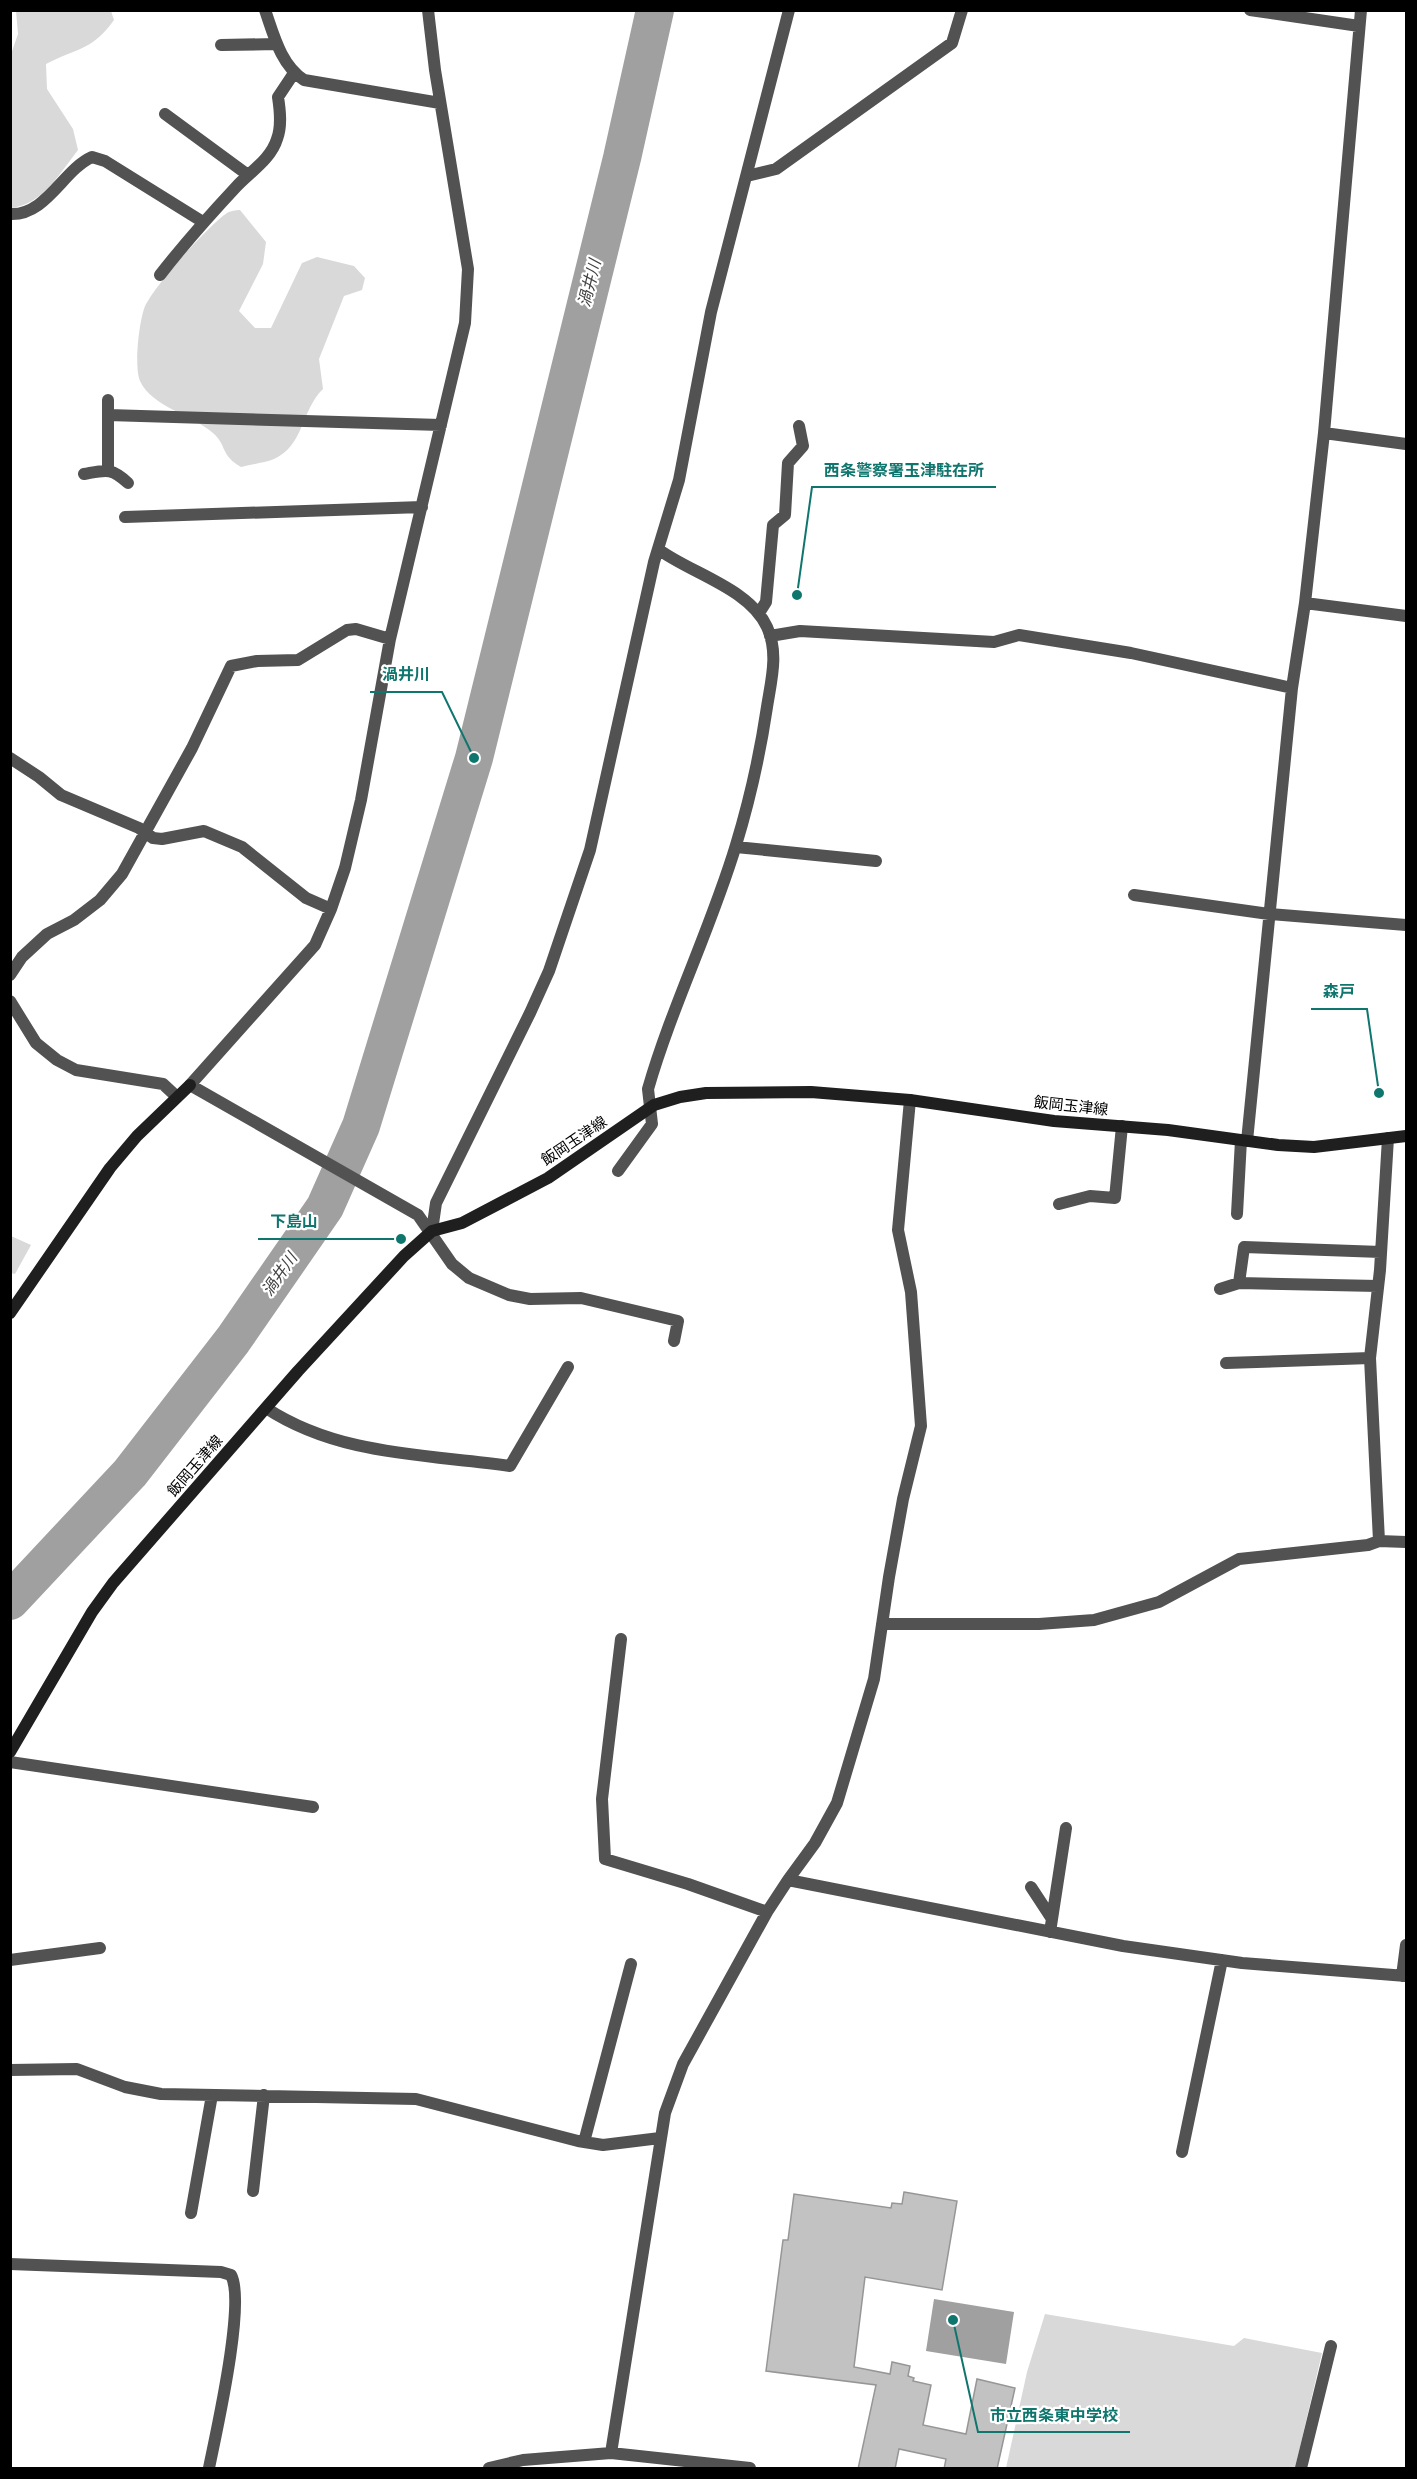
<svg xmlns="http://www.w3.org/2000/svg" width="1417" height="2479" font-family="'Asap Condensed','Noto Sans JP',sans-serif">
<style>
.green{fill:#d9d9d9}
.water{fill:#a0a0a0}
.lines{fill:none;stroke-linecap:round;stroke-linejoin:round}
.river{stroke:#a0a0a0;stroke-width:38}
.building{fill:#c2c2c2;stroke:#969696;stroke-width:1.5}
.street{stroke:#525252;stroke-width:12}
.secondary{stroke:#1f1f1f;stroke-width:12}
.labels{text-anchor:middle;stroke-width:4.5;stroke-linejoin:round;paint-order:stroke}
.street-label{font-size:15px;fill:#000;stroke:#fff}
.water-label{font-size:16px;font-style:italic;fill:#414141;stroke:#fff}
.leader{fill:none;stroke:#0f766e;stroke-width:2}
.callout-dot{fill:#0f766e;stroke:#fff;stroke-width:2}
.callout-label{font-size:16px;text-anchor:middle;font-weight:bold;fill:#0f766e;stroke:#fff;stroke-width:4.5;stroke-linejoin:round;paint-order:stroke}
</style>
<rect width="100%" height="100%" fill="#fff"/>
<path class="green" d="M16 11H111L114 20C93 50 77 48 46 64L47 89 73 129 78 150C60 173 42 205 11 208L10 57 18 34Z
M240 210 266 242 263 264 239 311 255 328H271L302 263 317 257 354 266 365 278 362 290 344 296 319 359 323 389C301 410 304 446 274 459 264 463 252 464 241 467 220 455 227 445 213 433 193 415 152 407 140 381 134 367 139 324 144 309 150 290 210 224 227 213 230 211 236 210 240 210Z
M11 1236 31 1245 15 1274 11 1273Z
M1045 2314 1234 2346 1244 2338 1322 2353 1295 2468H1006L1027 2372Z"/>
<path class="water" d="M934 2299 1014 2312 1006 2364 926 2351Z"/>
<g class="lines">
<path class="river" d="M10 1601 130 1473 233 1340 325 1207 361 1126 474 758 622 158 655 10"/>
</g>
<path class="building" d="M904 2192 957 2201 942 2290 865 2277 854 2367 890 2374 892 2362 910 2366 908 2376 914 2378 913 2381 931 2385 923 2425 966 2434 977 2379 1015 2388 997 2469H944L946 2459 899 2449 895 2469H858L876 2385 766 2371 783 2240H788L794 2194 891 2208 892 2203 902 2204Z"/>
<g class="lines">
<path class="street" d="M265 10C274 36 281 65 304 80L440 103
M428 10 435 70 468 269 465 323 390 639 361 800 345 868 331 909 315 945 190 1085 418 1215 452 1264 469 1278 509 1295 530 1299 581 1298 678 1321 674 1341
M1250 10 1359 26
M221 45 277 44
M165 114 248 175
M747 176 776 169 952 43 962 10
M10 214C46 216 63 170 92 157L105 161 203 222
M160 275C184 244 209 216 236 187 250 172 271 159 277 139 282 126 280 110 278 97L294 73
M108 400V470
M108 415 441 425
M1324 433 1406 444
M84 474C106 470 111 467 128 483
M125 517 422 507
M1305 603 1406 616
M759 613 766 602 773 525 785 515 788 463 803 446 799 426
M770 636 800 631 994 642 1019 635 1131 653 1292 688
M10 758 39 777 61 795 139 828 153 838 162 839 204 831 242 847 306 898 331 909
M736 847 876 861
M1134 895 1269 914 1406 925
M10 975 22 957 47 934 74 920 100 900 122 874 192 748 231 666 257 661 298 660 347 630 356 629 390 639
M10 1001 36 1043 57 1060 76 1070 163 1084 177 1097
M1388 1138 1380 1270 1370 1358 1379 1541 1406 1542
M1247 1141 1292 688 1305 603 1324 433 1361 10
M618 1171 652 1124 648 1089C672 1006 711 928 736 845 750 799 760 754 767 707 771 681 779 653 767 627 749 588 690 573 658 549
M1059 1204 1090 1196 1115 1198 1122 1126
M1237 1214 1241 1140
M432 1231 436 1203 530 1013 549 971 590 850 654 562 679 480 711 312 789 10
M1239 1283 1244 1247 1381 1252
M1220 1289 1239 1283 1378 1286
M1226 1363 1370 1358
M266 1408C339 1456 426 1454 510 1466L568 1367
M882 1624H1039L1094 1620 1159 1602 1239 1559 1368 1545 1379 1541
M621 1639 602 1799 605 1859 688 1884 767 1912
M10 1762 313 1807
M788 1880 815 1843 837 1803 874 1679 889 1577 903 1499 921 1426 911 1292 898 1230 910 1100
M1031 1887 1052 1919
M1050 1932 1066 1828
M10 1960 100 1948
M1402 1976 1406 1945
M10 2070 77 2069 125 2087 161 2094 416 2099 578 2141 603 2145 660 2138
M584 2142 631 1964
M1182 2152 1222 1960
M253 2191 264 2095
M191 2213 212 2095
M10 2264 221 2272 231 2275C246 2302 216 2433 209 2468
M611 2453 665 2113 683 2064 767 1912 788 1880 1123 1946 1242 1963 1406 1976
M489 2468 523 2460 611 2453 750 2468
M1301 2468 1331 2346"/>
<path class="secondary" d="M10 1313 110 1168 137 1136 190 1085
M10 1752 92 1612 113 1583 298 1371 404 1256 432 1231 462 1223 548 1178 654 1105 680 1097 706 1093 811 1092 910 1100 1054 1121 1168 1130 1278 1145 1314 1147 1406 1136"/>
</g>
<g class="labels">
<g class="street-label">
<text transform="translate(1071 1106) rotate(6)" y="5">飯岡玉津線</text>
<text transform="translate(574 1141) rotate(-34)" y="5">飯岡玉津線</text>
<text transform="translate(195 1466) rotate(-49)" y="5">飯岡玉津線</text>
</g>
<g class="water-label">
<text transform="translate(589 283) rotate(-76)" y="6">渦井川</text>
<text transform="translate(279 1274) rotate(-55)" y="6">渦井川</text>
</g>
</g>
<path class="leader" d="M797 595L812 487H996M474 758L442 692H370M1379 1093L1367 1009H1311M401 1239L330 1239H258M953 2320L978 2432H1130"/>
<g class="callout-dot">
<circle cx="797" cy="595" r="6"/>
<circle cx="474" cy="758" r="6"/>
<circle cx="1379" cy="1093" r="6"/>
<circle cx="401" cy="1239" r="6"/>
<circle cx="953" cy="2320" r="6"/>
</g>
<g class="callout-label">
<text x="904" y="476">西条警察署玉津駐在所</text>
<text x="406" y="680">渦井川</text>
<text x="1339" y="997">森戸</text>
<text x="294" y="1227">下島山</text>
<text x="1054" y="2421">市立西条東中学校</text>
</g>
<rect width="1417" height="2479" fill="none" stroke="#000000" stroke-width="24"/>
</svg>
